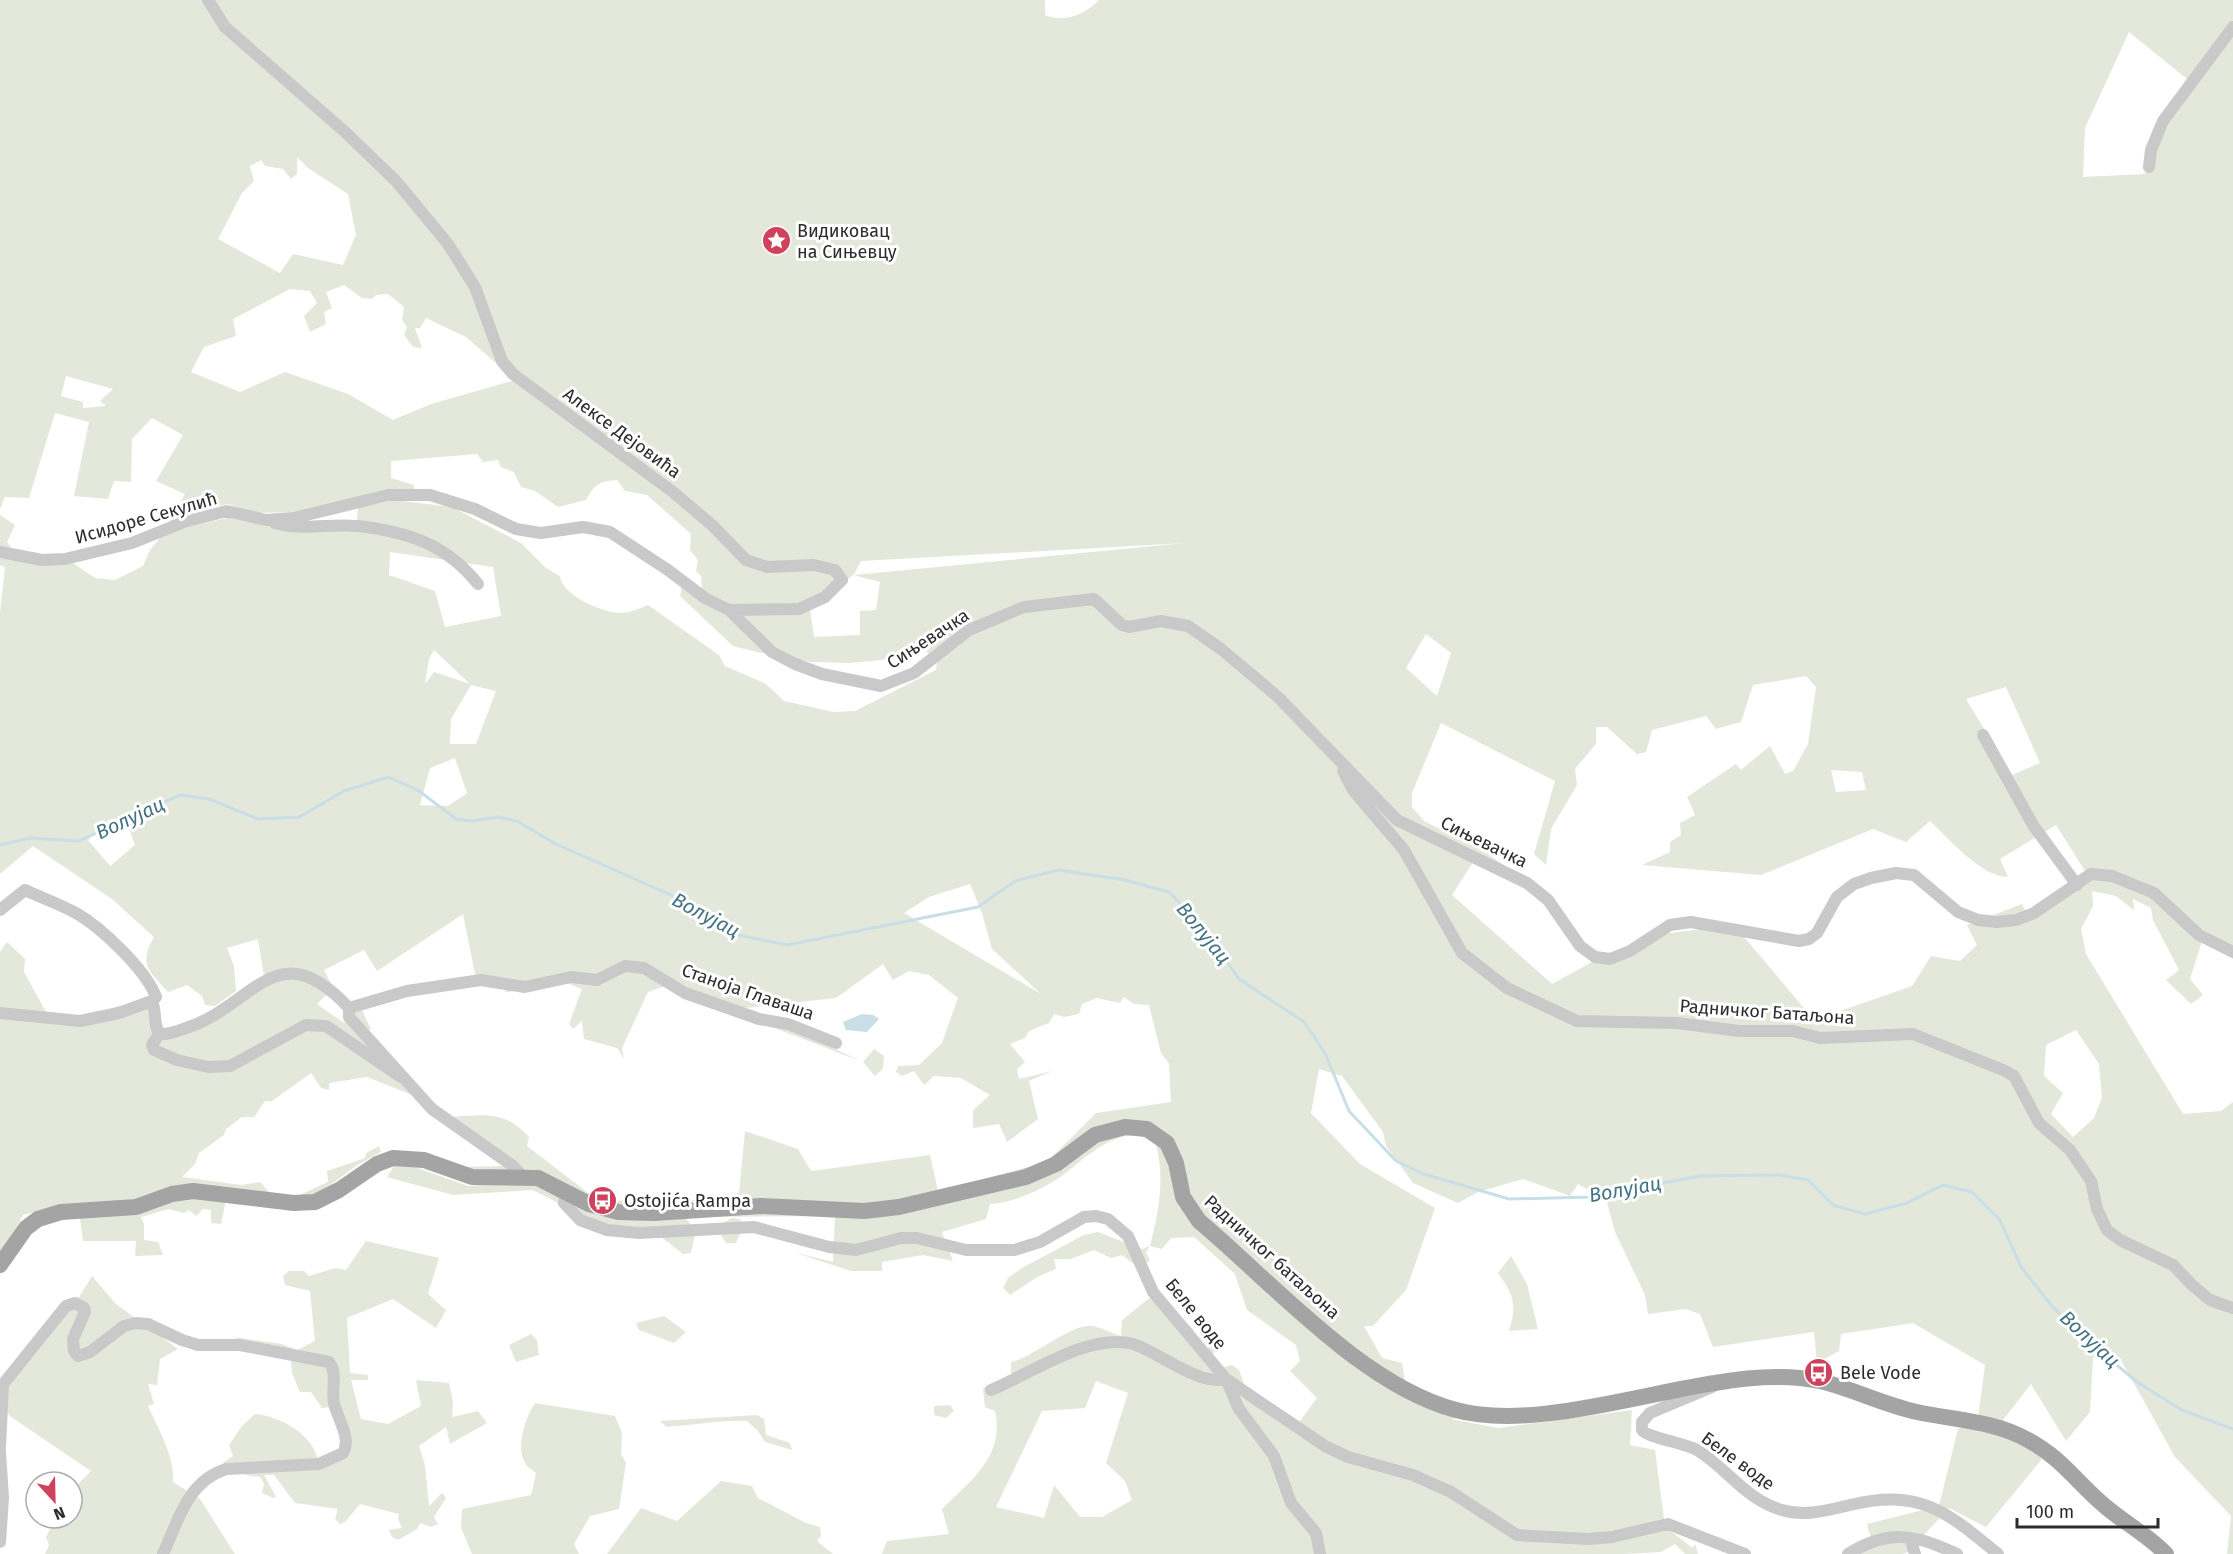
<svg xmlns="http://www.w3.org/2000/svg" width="2233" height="1554" font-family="'Fira Sans',sans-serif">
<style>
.green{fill:#e3e8db;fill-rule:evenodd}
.water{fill:#c9dee6}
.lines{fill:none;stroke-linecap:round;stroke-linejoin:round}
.stream{stroke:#c9dee6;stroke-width:3}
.minor{stroke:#c9c9c9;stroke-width:12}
.major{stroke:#a4a4a4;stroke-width:16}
.labels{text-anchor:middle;stroke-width:6;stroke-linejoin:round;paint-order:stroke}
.poi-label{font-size:18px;fill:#2c2c2c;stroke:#fff;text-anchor:start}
.street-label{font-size:18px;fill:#2c2c2c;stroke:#fff}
.water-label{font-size:20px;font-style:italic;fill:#447383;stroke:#fff}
</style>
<rect width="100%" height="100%" fill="#fff"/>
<path class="green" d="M0 0H1045V15C1065 23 1084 15 1099 0H2233V959L2202 941 2190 979 2203 995 2191 1004 2166 980 2179 970 2153 920 2151 908 2133 899 2134 910 2116 896 2092 891 2093 906 2081 929 2086 954 2183 1114 2221 1111 2233 1102V1554H2227L2231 1516 2175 1457 2122 1362 2093 1357 2090 1412 2066 1441 2031 1384 2003 1420 2042 1459 1986 1527 1949 1508 1908 1552 1903 1554H1860L1873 1546 1867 1524 1939 1506 1958 1429 1978 1417 1985 1365 1913 1323 1841 1334 1839 1351 1817 1363 1814 1332 1713 1347 1700 1314 1686 1309 1648 1314 1645 1295 1615 1232 1606 1199 1578 1184 1570 1196 1523 1179 1478 1192 1458 1203 1413 1183 1386 1146 1383 1132 1342 1076 1319 1069 1311 1113 1360 1164 1435 1208 1406 1290 1373 1326H1364L1382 1358 1402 1363 1405 1382 1476 1414 1451 1419 1498 1428 1632 1410 1630 1445 1655 1450 1665 1527 1693 1548 1695 1544 1698 1554H1685L1675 1544 1661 1552 1625 1554H882L887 1541 949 1534 942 1509C971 1480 1005 1457 995 1411L985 1407 983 1388 1011 1376V1362C1033 1358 1071 1323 1093 1326 1102 1328 1112 1333 1121 1336L1122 1320 1152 1296 1180 1324H1188L1194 1330V1337L1207 1349 1211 1344 1218 1348 1212 1355 1221 1368 1232 1365 1239 1370 1244 1383 1230 1386 1234 1393 1295 1428 1317 1398 1290 1371 1300 1361 1296 1345 1247 1310 1235 1274 1194 1237 1171 1238 1162 1249 1150 1246 1146 1253 1150 1261 1136 1266 1122 1255 1111 1258 1094 1250 1071 1259H1054L1056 1269 1039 1276 1010 1295 1003 1288 1008 1278 1022 1268 1084 1235 1098 1232 1142 1249 1150 1246C1159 1209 1165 1181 1156 1144 1149 1141 1141 1134 1135 1135 1106 1136 1084 1159 1063 1175 1044 1189 1013 1203 990 1204L986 1219 942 1232 953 1261 923 1255 882 1262V1271H851L793 1252 833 1262 835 1216 684 1217 696 1230 691 1253 683 1254 660 1236 589 1228 562 1205 533 1190 453 1195 387 1177 394 1166 415 1167 468 1186 516 1183 491 1172 457 1167 506 1166 446 1117C481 1116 503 1108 529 1137L527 1146 596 1199 668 1204 739 1193 745 1131 798 1149 811 1171 930 1155 938 1191 1047 1162 1096 1113 1171 1102 1169 1064 1161 1053 1149 1005 1134 1004 1124 997 1120 1003 1097 998 1082 1004 1079 1014 1064 1017 1054 1014 1049 1023 1029 1031 1025 1038 1010 1044 1025 1062 1017 1069 1019 1079 1052 1071 1029 1081 1038 1119 1007 1142 999 1124 973 1128V1110L990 1095 961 1078 934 1076 924 1085 914 1071 902 1076 896 1072 898 1066 919 1065 942 1043 958 998 929 975 909 971 893 980 883 964 836 998 745 1008 863 1062 874 1049 884 1056 883 1069 875 1076 863 1062 665 986 648 992 622 1048 624 1059 617 1048 584 1039 582 1021 573 1029 569 1024 582 989 559 980 537 990 506 992 502 987 477 984 463 914 377 971 364 950 324 970 333 988 317 1004 344 1023 351 1013 361 1008 371 1029 368 1031 432 1103 367 1077 329 1083V1090L321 1088 311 1073 272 1101H265L254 1117H242L226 1129 224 1135 199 1153 195 1164 182 1177 241 1185 260 1182 271 1194 64 1205 23 1215 0 1260V952L7 942 25 959 24 972 51 1021 87 1018 118 1006 126 1009 148 1007 159 1017 164 1028C201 1022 234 998 264 977L258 939 227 948 234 966 236 991 215 1006 205 1005 202 996 187 985 168 992C149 971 138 965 154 937L112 899 33 846 0 874V613L5 567 0 565V515L15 525 7 542 18 557 73 563 95 578 115 580 143 566 150 550 163 534 185 494 156 481 183 435 152 418 132 439 131 482 114 481 108 499 74 496 89 422 55 413 29 498 5 497 0 509ZM2129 32 2187 79 2145 174 2083 177 2085 128ZM297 157 308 168 348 194 356 235 343 265 293 254 280 273 218 239 242 193 254 181 250 166 261 160 265 166 283 169 291 179 297 174ZM344 285 362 298 372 299 376 295 388 294 404 307 402 320 407 327 404 335 413 347 422 348 415 328H420L426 318 466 337 515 380 431 404 393 420 348 394 285 372 240 392 191 372 204 347 236 336 233 319 290 289 310 291 317 303 304 316 310 332 326 324 324 312 332 308 326 292ZM66 376 113 389 100 401 106 406 83 408V402L61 396ZM477 454 483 462 498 460 501 467 514 472 521 487 535 491 558 507 586 500C594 485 599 481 617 480L625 491 647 495 691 534 690 550 698 560 696 571 701 576 702 590 682 586 680 596 733 646 757 652 811 662 850 663 882 660 923 648 937 662 936 670 855 711 834 712 784 701 766 684 725 666 719 655 648 605C640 608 628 614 620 613 602 612 562 596 560 576L546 568 521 543 452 507 394 500 358 508 356 528 287 530 232 517 166 532 203 510 228 504 254 513 297 512 414 491V485L391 478V461ZM1185 543 854 575V574L861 561ZM390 552 493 567 501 616 445 627 435 591 389 575ZM853 575 880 582 876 610 860 611V635L814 637 810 609ZM1426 634 1451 653 1437 696 1406 668ZM434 650 470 684 434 672 425 684 429 659ZM1806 676 1816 687 1808 744 1793 771 1785 774 1770 746 1741 770 1736 764 1687 797 1695 815 1680 823 1681 835 1670 842V852L1642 865 1761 875 1873 829 1906 842 1930 821C1949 839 1983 878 2008 877L2000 859 2056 825 2090 879 2029 919 2022 904 1967 925 1977 945 1960 961 1931 956 1912 986 1826 1016 1809 1014 1734 925 1662 934 1592 962 1552 984 1452 895 1477 856 1511 870 1485 852 1424 821 1412 807V793L1441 723 1555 781 1534 854 1546 865 1551 829 1577 785 1575 769 1596 744V727H1607L1637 754 1646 752 1652 730 1706 716 1716 729 1741 722 1753 685ZM471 685 496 691 476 744H450L451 719ZM2006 687 2040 763 2012 775 1966 699ZM455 758 467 793 448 806 420 805 430 768ZM1831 770 1862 772 1866 790 1836 792ZM109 820 127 823 135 845 110 866 88 840ZM970 884 982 913 992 949 1041 994 904 913 929 897ZM2076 1030 2099 1064 2102 1098 2094 1118 2073 1137 2051 1114 2063 1093 2044 1076 2046 1045ZM1186 1188 1184 1212 1173 1189ZM1096 1381 1128 1393 1106 1463 1125 1481 1132 1500 1102 1517H1080L1054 1485 1044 1518 996 1507 1042 1411 1085 1408Z
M379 1146 381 1152C373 1157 364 1161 356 1166 333 1182 323 1195 293 1198L328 1182 327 1171 365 1158 366 1153Z
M178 1197 226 1199 221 1224 211 1223V1210L203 1209 196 1216 189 1210 184 1213 169 1209 141 1217 144 1224V1240L158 1242 163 1255 135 1256 136 1241H83L80 1218Z
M732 1218 740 1219 743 1227 736 1243H726L716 1227Z
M366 1241 439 1258 428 1294 446 1310 436 1328 393 1299 347 1318 350 1373 368 1375V1380H351L361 1419 388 1424 421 1406 416 1380 449 1383 453 1402 452 1417 478 1411 487 1423 450 1444 446 1427 419 1446 425 1465 429 1506 442 1493 446 1498 434 1517 438 1524 431 1527 420 1523 417 1529 398 1540 392 1537 389 1530 402 1528 398 1519 399 1514 360 1504 345 1522 340 1524 335 1519 338 1509 295 1503 274 1475H264L276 1497 273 1498 262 1493 264 1484 260 1477 245 1475 242 1462 224 1466V1462L233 1456 229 1445 242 1426 255 1414C279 1416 311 1433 318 1459L340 1449 343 1438 330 1407 322 1408 311 1392H300L292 1373 291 1359 232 1337 282 1344 297 1350 315 1341 310 1291 285 1285 283 1276 289 1271H304L309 1276 336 1268 346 1270Z
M1511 1256 1527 1284 1538 1329 1509 1331C1517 1305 1514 1295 1498 1273Z
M92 1276 116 1304 178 1349 160 1359 157 1385 148 1384 154 1404 148 1406C158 1428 175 1457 173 1482L200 1499 235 1554H45L49 1545 46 1537 56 1518H72V1490L91 1471 11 1417 4 1408 6 1376 79 1297Z
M664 1316 686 1332 674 1343 639 1330 636 1323Z
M531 1334 537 1340 539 1355 516 1362 509 1345Z
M535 1403 615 1416 622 1433 621 1454 626 1463 619 1509 590 1516 574 1544 579 1554H472L461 1528 462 1509 531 1495 536 1473C533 1470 527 1467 525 1463 515 1446 526 1417 535 1403Z
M950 1405 954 1411 946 1418 934 1415V1406Z
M757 1415 764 1419 766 1435 790 1443 792 1450 765 1442 758 1431 747 1421C719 1420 694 1425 667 1427L660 1421Z
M721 1481 752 1486 758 1498 806 1523 820 1527 821 1536 817 1541 833 1554H607L641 1508 677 1521Z"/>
<path class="water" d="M862 1014 873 1015 879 1019 867 1032 846 1030 843 1022Z"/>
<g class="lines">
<path class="stream" d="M0 845 30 838 79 841 180 795 209 799 258 819 299 817 344 791 389 777 419 791 456 819 472 821 497 817 517 821 556 844 673 896 733 934 787 945 978 907 1015 881 1059 870 1125 880 1169 892 1202 926 1239 979 1304 1022 1325 1053 1349 1111 1396 1161 1424 1174 1509 1199 1591 1197 1700 1176 1780 1175 1808 1180 1833 1205 1865 1214 1907 1203 1943 1185 1972 1192 2000 1220 2021 1267 2051 1305 2078 1332 2137 1382 2182 1410 2233 1429"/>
<path class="minor" d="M2149 167 2151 150 2163 121 2233 27
M275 523C303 531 330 523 358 526 408 532 446 544 478 584
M0 552 42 560 65 559 132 543 184 522 227 511 266 520 294 518 388 495H430L475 509 516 529 541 533 583 527 610 532 668 570 705 598 729 610 799 609 825 597 842 580 835 570 814 565 767 567 746 560 713 526 673 492 513 374 502 361 475 287 448 244 396 181 344 131 225 27 208 0
M729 610 772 652 795 664 822 674 881 686 914 673 969 630 1024 607 1094 599 1122 625 1129 627 1161 621 1188 626 1221 649 1278 697 1397 820 1527 883 1548 900 1580 946 1595 957 1610 959 1630 951 1670 925 1691 922 1799 941 1809 939 1817 933 1837 897 1854 884 1871 878 1896 873 1914 875 1958 912 1978 920 1997 922 2016 920 2034 913 2091 874 2112 876 2154 893 2199 935 2233 952
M1983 735 2033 825 2077 885
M1343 771 1353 790 1404 850 1462 953 1507 988 1577 1021 1677 1023 1739 1031H1793L1820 1038 1913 1034 2003 1070 2014 1076 2039 1123 2070 1150 2091 1181 2097 1209 2107 1230 2120 1240 2173 1265 2192 1285 2210 1300 2233 1308
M0 910 25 890C42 898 60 904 76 913 102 928 146 970 156 997L152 1001
M349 1008 407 991 481 980 525 987 571 977 597 980 625 966 644 968 685 993 759 1019 788 1024 836 1043
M349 1008V1017L432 1109 513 1166 522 1176
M0 1013 80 1021 119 1013 152 1001C157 1013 153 1024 159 1034 169 1035 177 1031 186 1028 255 1006 276 930 349 1008
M159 1034 152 1045 154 1050 177 1060 208 1067 230 1066 306 1025 326 1026 401 1077
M567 1193 564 1203 580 1220 607 1230 639 1233 754 1227 829 1247 856 1250 901 1238H917L966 1250H1014L1040 1242 1084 1217 1096 1216 1108 1219 1128 1236 1153 1292 1226 1379 1325 1446 1348 1457 1413 1475 1451 1492 1517 1535 1588 1539 1612 1537 1668 1524 1745 1554
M1712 1387 1650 1413 1642 1422V1430C1646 1437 1684 1443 1697 1450 1728 1469 1746 1500 1782 1510 1805 1517 1828 1510 1850 1505 1920 1488 1947 1512 1998 1554
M0 1388 66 1306 75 1303 84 1308 85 1312 73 1339 74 1351 78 1356 90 1352 124 1326 136 1323 148 1324 182 1340 198 1345H240L329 1362C338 1373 331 1390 334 1403 337 1418 352 1438 343 1453L319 1464 226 1469C187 1482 179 1519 163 1554
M991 1390C1030 1374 1090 1332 1133 1344 1159 1352 1198 1386 1226 1379L1239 1409 1274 1456 1291 1503 1316 1533 1320 1554
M0 1448 3 1384
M0 1452 3 1498 0 1542
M1910 1538 1915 1554
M1848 1554C1888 1529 1916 1534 1957 1554"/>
<path class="major" d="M0 1265 26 1228 38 1219 61 1212 136 1207 172 1194 193 1191 294 1203 315 1202 339 1190 377 1164 393 1158 424 1160 472 1177 538 1178 589 1204 618 1212 654 1213 761 1206 864 1211 899 1207 1026 1177 1056 1164 1095 1135 1125 1127 1147 1129 1167 1143 1176 1163 1183 1197 1199 1221C1273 1283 1362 1385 1456 1410 1529 1430 1640 1394 1715 1383 1749 1377 1790 1374 1824 1382 1855 1390 1885 1405 1917 1412 1954 1420 1994 1421 2028 1440 2063 1459 2077 1483 2106 1507 2126 1524 2148 1535 2166 1554"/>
</g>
<defs>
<symbol id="sight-disc" viewBox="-11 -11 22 22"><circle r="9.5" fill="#cf425e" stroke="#fff"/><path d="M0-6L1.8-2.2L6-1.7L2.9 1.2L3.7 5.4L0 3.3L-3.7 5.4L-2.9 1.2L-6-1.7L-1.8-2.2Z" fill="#fff"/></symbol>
<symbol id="bus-disc" viewBox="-11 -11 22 22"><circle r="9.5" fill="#cf425e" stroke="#fff"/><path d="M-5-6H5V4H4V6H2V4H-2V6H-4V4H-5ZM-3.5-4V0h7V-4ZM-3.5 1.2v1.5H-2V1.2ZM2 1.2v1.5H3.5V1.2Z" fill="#fff"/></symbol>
</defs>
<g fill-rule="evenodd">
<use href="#sight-disc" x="760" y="224" width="33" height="33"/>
<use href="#bus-disc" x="586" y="1184" width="33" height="33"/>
<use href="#bus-disc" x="1802" y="1356" width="33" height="33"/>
</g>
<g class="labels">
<g class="poi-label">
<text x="797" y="237">Видиковац<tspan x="797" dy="21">на Сињевцу</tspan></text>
<text x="624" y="1207">Ostojića Rampa</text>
<text x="1840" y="1379">Bele Vode</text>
</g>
<g class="street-label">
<text transform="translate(622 433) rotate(36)" y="6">Алексе Дејовића</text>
<text transform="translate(146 518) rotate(-16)" y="6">Исидоре Секулић</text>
<text transform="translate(928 639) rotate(-33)" y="6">Сињевачка</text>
<text transform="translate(1484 842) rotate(26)" y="6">Сињевачка</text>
<text transform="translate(748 992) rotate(19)" y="6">Станоја Главаша</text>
<text transform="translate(1767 1012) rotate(4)" y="6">Радничког Батаљона</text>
<text transform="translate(1272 1257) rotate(42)" y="6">Радничког батаљона</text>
<text transform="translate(1196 1314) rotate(51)" y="6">Беле воде</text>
<text transform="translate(1738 1461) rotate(36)" y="6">Беле воде</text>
</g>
<g class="water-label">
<text transform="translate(130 818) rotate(-25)" y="7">Волујац</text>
<text transform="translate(706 915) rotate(28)" y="7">Волујац</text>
<text transform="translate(1204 933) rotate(51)" y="7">Волујац</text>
<text transform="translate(1625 1189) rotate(-10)" y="7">Волујац</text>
<text transform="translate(2090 1339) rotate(43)" y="7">Волујац</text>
</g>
</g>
<g transform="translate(54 1500) rotate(158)"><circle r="28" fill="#ffffff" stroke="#ababab" stroke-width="1.5"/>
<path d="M0-4.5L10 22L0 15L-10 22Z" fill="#cf425e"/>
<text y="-9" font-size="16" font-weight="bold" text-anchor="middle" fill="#2c2c2c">N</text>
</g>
<path d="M2017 1518v9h141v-9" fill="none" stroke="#2c2c2c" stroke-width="3"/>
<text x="2026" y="1518" font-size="18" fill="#2c2c2c" stroke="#ffffff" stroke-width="4.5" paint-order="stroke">100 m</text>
</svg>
